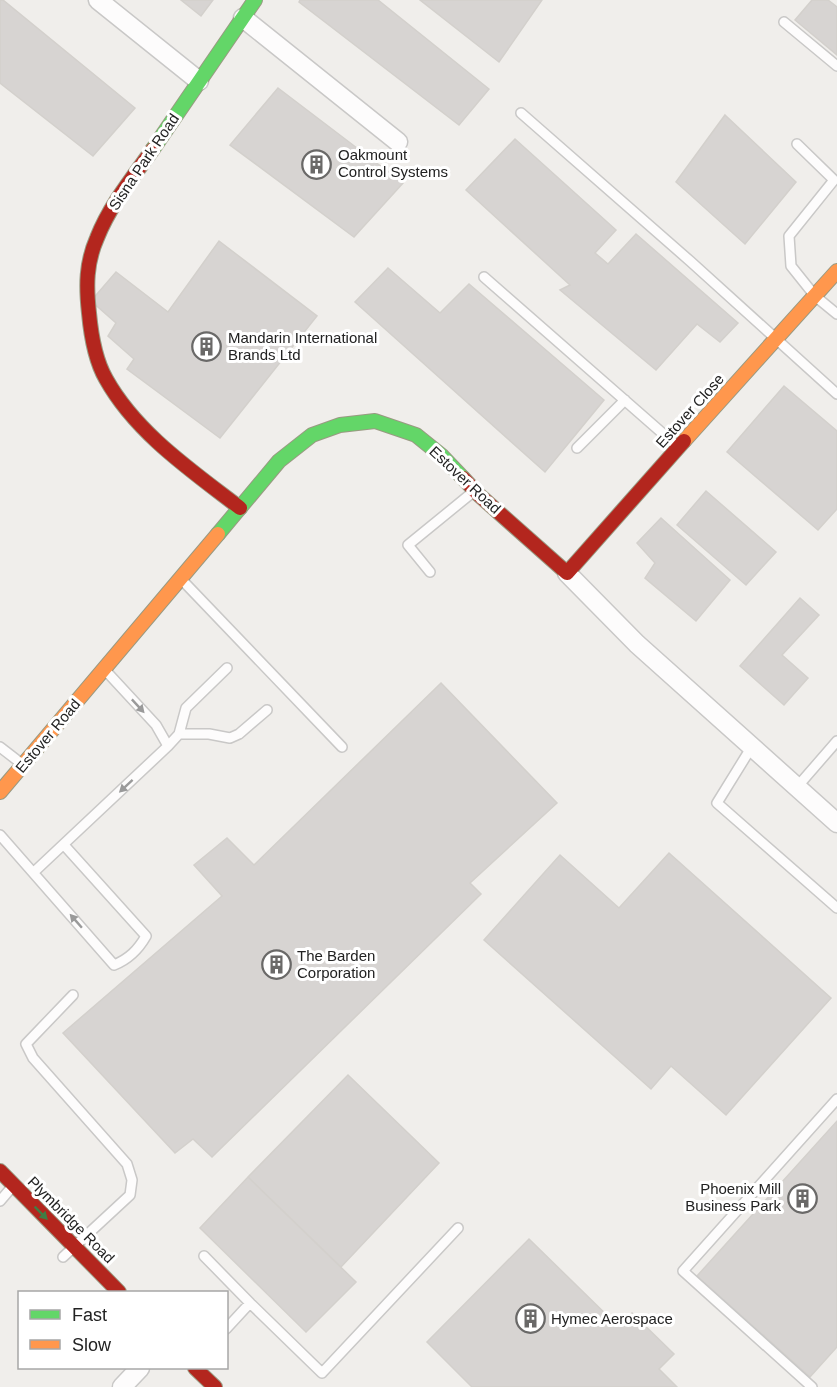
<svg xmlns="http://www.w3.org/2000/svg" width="837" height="1387" font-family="Helvetica,sans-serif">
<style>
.building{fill:#d7d4d2;stroke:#d3d0cc;stroke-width:1.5}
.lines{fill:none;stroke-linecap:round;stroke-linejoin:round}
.lane-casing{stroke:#c9c8c7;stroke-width:12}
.street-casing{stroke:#c9c8c7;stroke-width:21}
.fast-casing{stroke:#999a82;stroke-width:16}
.slow-casing{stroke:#999a82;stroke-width:16}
.jam-casing{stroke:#999a82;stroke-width:16}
.lane{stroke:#fdfcfc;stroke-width:9}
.street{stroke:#fdfcfc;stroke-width:18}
.fast{stroke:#63d668;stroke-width:14}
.slow{stroke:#ff974d;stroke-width:14}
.jam{stroke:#b3261e;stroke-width:14}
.oneway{fill:#9a9a9a}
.oneway2{fill:#427c45}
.labels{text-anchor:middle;stroke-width:6;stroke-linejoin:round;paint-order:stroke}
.poi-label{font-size:15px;fill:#222;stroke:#fff;text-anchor:start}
.street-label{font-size:15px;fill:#222;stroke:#fff}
</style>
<rect width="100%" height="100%" fill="#f0eeeb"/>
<path class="building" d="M0 0H3L135 108 93 156 0 83Z
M181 0H213L201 16Z
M300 0H378L489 89 459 125 299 2Z
M420 0H542L499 62Z
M812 0H828L837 7V55L795 20Z
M278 88 403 183 354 237 230 145Z
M725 115 796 182 745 244 676 182Z
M515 139 616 230 595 253 608 264 636 234 738 323 720 342 697 324 656 370 560 290 570 285 466 190Z
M219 241 317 316 220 438 127 369 134 359 108 336 116 323 91 301 116 272 168 312Z
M388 268 440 313 469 284 604 400 545 472 355 302Z
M784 386 837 431V509L818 530 727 452Z
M706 491 776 552 746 585 677 525Z
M661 518 730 580 696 621 645 578 655 563 637 543Z
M800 598 819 615 782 655 808 678 784 705 740 666Z
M441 683 557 803 470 883 481 894 212 1157 193 1139 175 1153 63 1033 222 896 194 865 227 838 254 865Z
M669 853 831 998 726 1115 671 1066 651 1089 484 940 560 855 619 908Z
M348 1075 439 1163 341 1267 248 1177Z
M837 1121V1347L810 1377 697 1276Z
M248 1177 356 1282 306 1332 200 1228Z
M529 1239 618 1326 632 1313 674 1354 659 1369 677 1387H472L427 1342Z"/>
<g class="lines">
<defs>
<path id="lane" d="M784 22 837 66
M521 113 690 261 837 394
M797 144 834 180 789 236 791 266 815 296 837 314
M484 277 677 446
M577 448 625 400
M430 572 408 545 473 492
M182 580 342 747
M106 671 156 725 168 746
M179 734H209L230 738 239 734 267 710
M0 747 22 764
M751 748 717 803 837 908
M797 787 837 741
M0 835 114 965C129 959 138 950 146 936L64 845
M34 872 168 746 179 734 186 708 227 668
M0 1201 12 1187
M204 1256 250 1303 226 1329
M63 1257 130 1195 132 1180 127 1164 33 1058 26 1044 73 995
M250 1303 322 1373 458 1228
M812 1387 683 1271 837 1099"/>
<path id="street" d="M98 0 199 81
M243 18 398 142
M567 573 637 644 837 823
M122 1387 140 1368"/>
<path id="fast" d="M153 149 255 0
M218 534 279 461 312 435 340 425 375 421 416 435 442 456 463 478"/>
<path id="slow" d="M684 441 837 271
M0 792 218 534"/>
<path id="jam" d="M153 149C133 177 110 205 97 238 86 263 86 286 89 313 91 335 95 360 106 379 136 433 192 471 240 508
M463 478 479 495 567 573 684 441
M0 1171 119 1292
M195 1368 215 1387"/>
</defs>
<use href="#lane" class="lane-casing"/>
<use href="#street" class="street-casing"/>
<use href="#fast" class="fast-casing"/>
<use href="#slow" class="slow-casing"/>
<use href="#jam" class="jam-casing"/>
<use href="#lane" class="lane"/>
<use href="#street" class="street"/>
<use href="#fast" class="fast"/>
<use href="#slow" class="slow"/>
<use href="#jam" class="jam"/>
</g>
<defs><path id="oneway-solid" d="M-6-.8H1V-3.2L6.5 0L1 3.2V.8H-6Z" transform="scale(1.5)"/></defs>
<g class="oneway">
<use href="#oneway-solid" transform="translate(138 706) rotate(47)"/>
<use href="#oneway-solid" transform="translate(126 786) rotate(137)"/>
<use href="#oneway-solid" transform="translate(76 921) rotate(-131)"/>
</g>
<use class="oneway2" href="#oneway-solid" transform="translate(41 1213) rotate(45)"/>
<defs>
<symbol id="building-ring" viewBox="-11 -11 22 22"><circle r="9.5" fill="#fff" stroke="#6a6968" stroke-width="1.5"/><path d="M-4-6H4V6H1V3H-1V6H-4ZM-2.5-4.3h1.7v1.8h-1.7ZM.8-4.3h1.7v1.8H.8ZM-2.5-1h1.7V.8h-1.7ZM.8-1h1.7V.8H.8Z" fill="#6a6968"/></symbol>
</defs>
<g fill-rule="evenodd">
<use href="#building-ring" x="300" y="148" width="33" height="33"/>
<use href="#building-ring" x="190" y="330" width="33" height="33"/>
<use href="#building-ring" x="260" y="948" width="33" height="33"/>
<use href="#building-ring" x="786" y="1182" width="33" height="33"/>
<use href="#building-ring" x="514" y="1302" width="33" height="33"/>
</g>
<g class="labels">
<g class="poi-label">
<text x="338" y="160">Oakmount<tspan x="338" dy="17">Control Systems</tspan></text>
<text x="228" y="343">Mandarin International<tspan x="228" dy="17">Brands Ltd</tspan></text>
<text x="297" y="961">The Barden<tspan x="297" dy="17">Corporation</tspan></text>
<text x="781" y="1194" text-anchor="end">Phoenix Mill<tspan x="781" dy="17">Business Park</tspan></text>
<text x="551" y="1324">Hymec Aerospace</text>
</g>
<g class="street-label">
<text transform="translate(144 162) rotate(-56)" y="5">Sisna Park Road</text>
<text transform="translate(690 411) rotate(-48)" y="5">Estover Close</text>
<text transform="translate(465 480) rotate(43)" y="5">Estover Road</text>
<text transform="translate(48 736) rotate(-50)" y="5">Estover Road</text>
<text transform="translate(71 1220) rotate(45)" y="5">Plymbridge Road</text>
</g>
</g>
<rect x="18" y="1291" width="210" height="78" fill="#ffffff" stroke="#a7a7a7" stroke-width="1.5"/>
<rect x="30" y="1310" width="30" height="9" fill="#63d668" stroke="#a7a7a7" stroke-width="1.5"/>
<text x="72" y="1321" font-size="18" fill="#222222">Fast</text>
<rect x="30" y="1340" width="30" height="9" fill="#ff974d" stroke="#a7a7a7" stroke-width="1.5"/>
<text x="72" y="1351" font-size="18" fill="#222222">Slow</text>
</svg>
